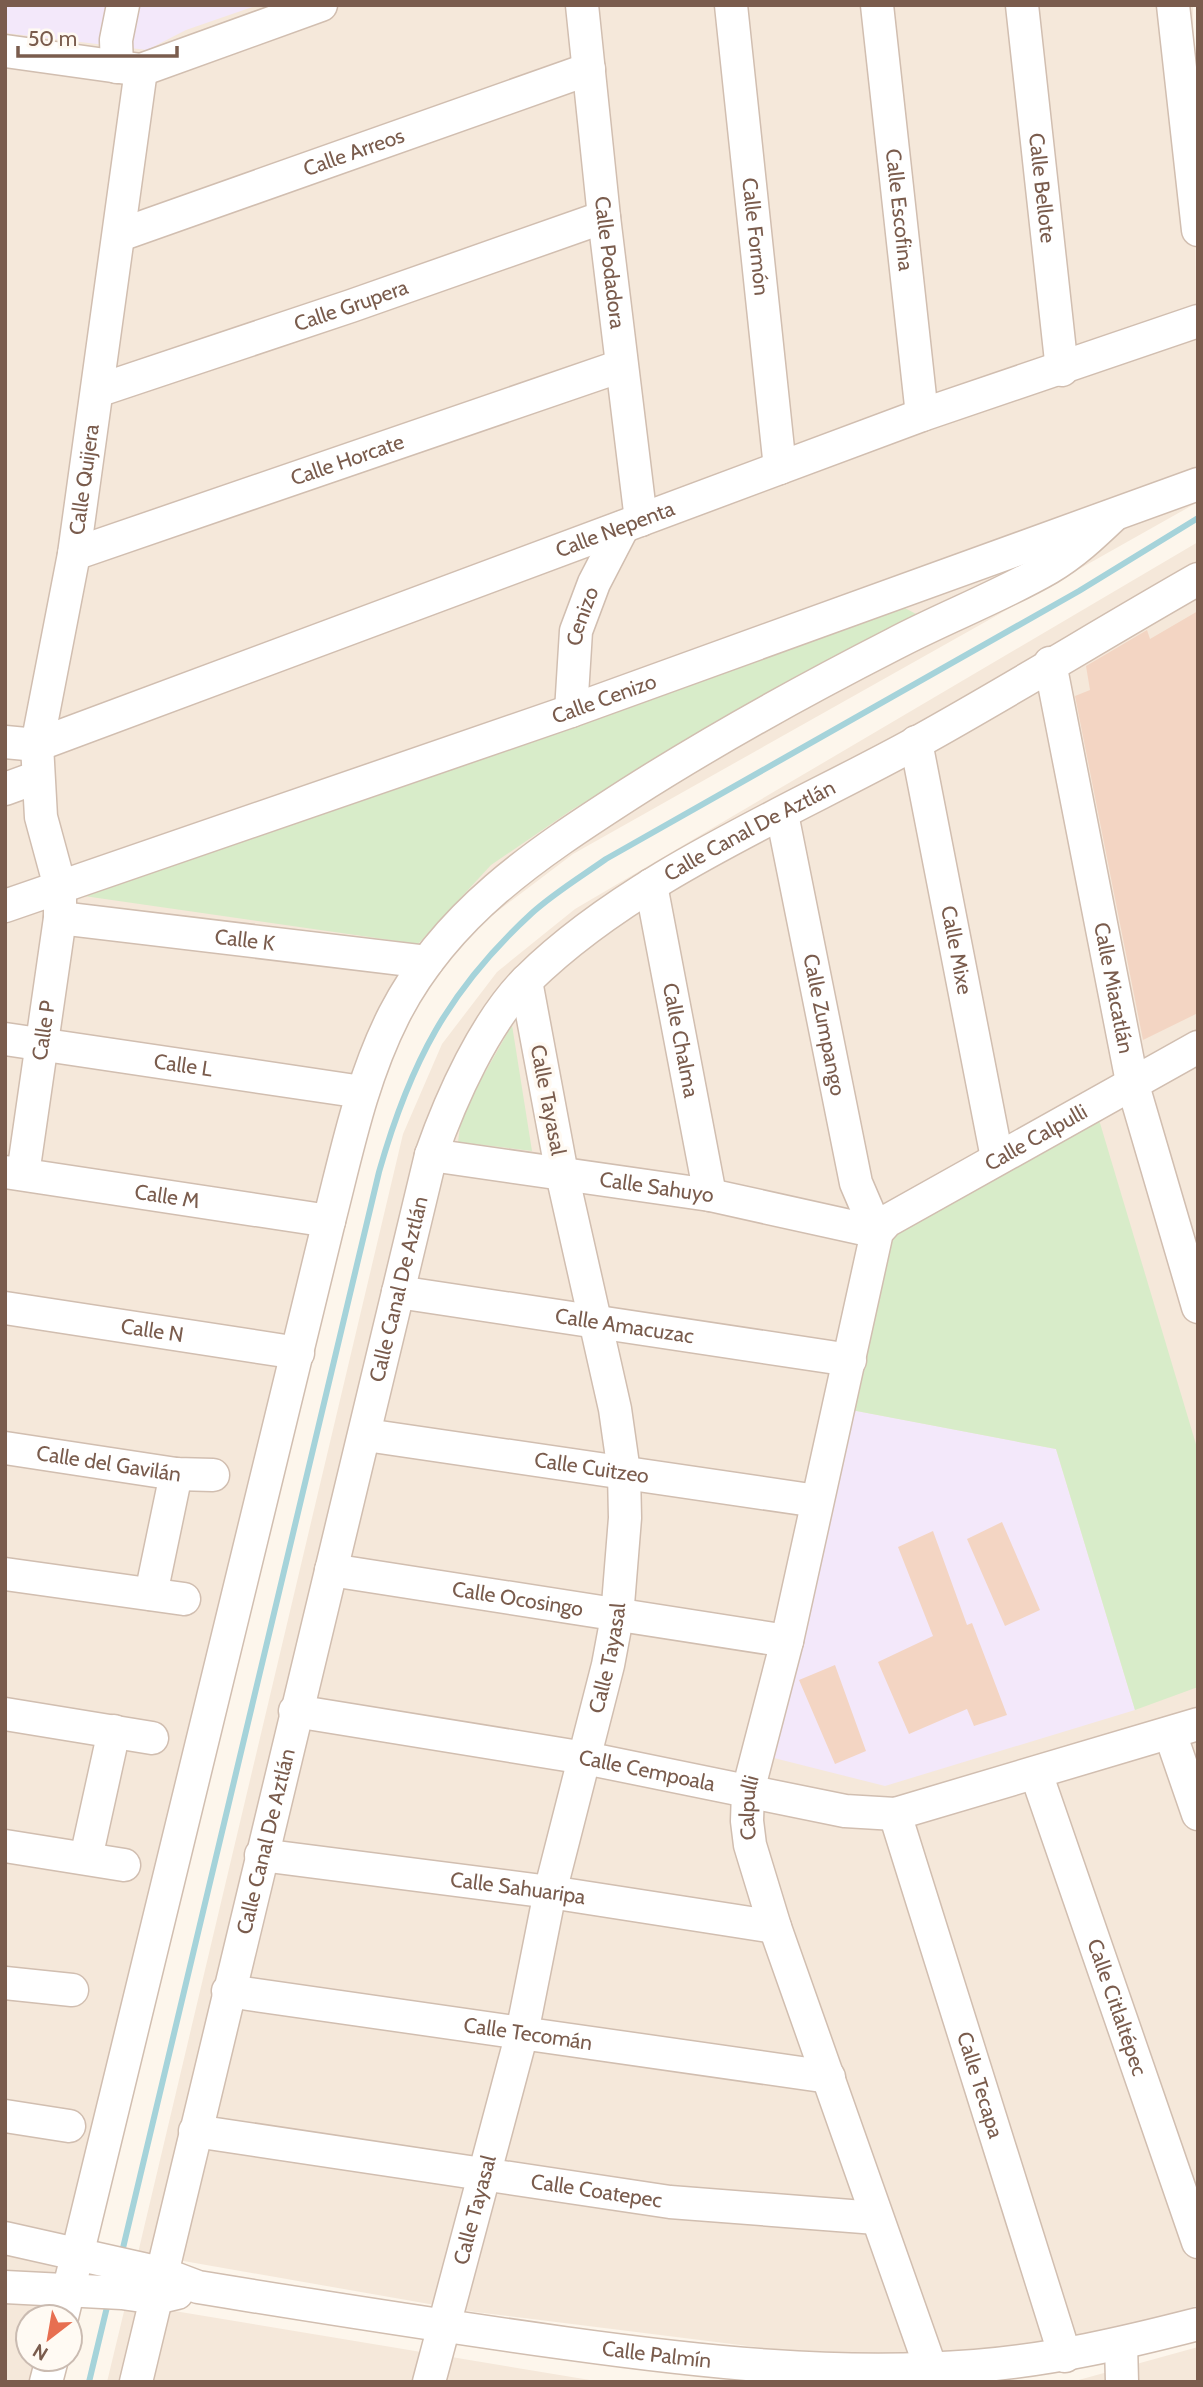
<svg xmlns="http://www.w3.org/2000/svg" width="1203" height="2387" font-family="Cabin,sans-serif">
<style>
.residential{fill:#f5e8da}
.education{fill:#f3e8fa}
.green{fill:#d8ecc9}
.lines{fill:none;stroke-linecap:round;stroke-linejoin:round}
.stream{stroke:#a5d3da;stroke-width:6}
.building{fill:#f3d5c3}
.minor-casing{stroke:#d1beb0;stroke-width:35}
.minor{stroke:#fff;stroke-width:32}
.labels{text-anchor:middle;stroke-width:7;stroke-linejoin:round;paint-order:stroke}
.street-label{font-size:21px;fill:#7a5c4d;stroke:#fffaf3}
</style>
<rect width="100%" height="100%" fill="#fdf6ec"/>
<path class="residential" d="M5 5H1193L1198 502 573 854 474 929 403 1021 370 1122 70 2330V2317H28V2359H63L57 2382H5Z
M1198 542V2305L1149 2323 995 2351 828 2356 475 2312 138 2253 403 1134 442 1044 497 972 575 909Z
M126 2303 602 2382H107Z
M1198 2347V2382H1061L1075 2381Z"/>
<path class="education" d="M5 5H258L186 30 147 50 5 33Z
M846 1409 1056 1449 1135 1710 885 1786 766 1756Z"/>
<path class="green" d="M899 605 918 615 573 809 491 865 418 944 77 895Z
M512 1025 532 1151 458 1142 462 1113Z
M1097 1113 1198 1451V1687L1135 1710 1056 1449 846 1409 885 1233Z"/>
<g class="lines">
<path class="stream" d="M123 2248 379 1172C410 1063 448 990 532 913 554 893 582 876 606 859L1079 591 1198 518
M89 2382 107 2307"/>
</g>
<path class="building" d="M1198 611V1013L1143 1040 1075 696 1090 690 1086 666 1147 630 1150 639Z
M1002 1522 1040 1610 1005 1626 967 1539Z
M933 1531 967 1625 972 1623 1007 1715 974 1726 967 1709 909 1734 878 1662 933 1636 898 1547Z
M835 1665 866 1751 835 1764 799 1680Z"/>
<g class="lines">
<defs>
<g id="minor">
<path id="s1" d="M582 5 604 217 641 520"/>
<path id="s2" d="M731 5 780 468"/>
<path id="s3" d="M877 5 922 415"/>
<path id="s4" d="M1022 5 1062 370"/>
<path d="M1173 5 1198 230"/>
<path d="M5 51 141 70 321 5"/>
<path d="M117 67 116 40 123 5"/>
<path id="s5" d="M120 235 589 69"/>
<path id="s6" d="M97 391 351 306 604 217"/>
<path id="s7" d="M74 554 621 366"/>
<path id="s8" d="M1050 663 1132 1082 1198 1307"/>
<path id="s9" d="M571 711 576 631 594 583 623 527"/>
<path id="s10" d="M5 742 37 745 922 415 1198 321"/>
<path id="s11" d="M916 742 997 1158"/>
<path d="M5 789 38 777"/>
<path id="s12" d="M782 814 856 1183 877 1232"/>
<path id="s13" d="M651 885 710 1195"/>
<path id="s14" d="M5 906 571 711 1198 484"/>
<path id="s15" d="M60 918 427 962"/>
<path id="s16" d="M5 1039 362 1092"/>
<path id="s17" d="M431 1155 710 1195 877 1232"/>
<path id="s18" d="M5 1172 329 1221"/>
<path id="s19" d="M23 1174 60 918V887L41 817 37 745 74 554 141 70"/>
<path id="s20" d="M398 1292 850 1360"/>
<path id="s21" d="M5 1308 298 1353"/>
<path id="s22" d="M366 1435 817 1501"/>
<path id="s23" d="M5 1448 176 1474 213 1475"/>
<path id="s24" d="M331 1570 787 1641"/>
<path d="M5 1574 184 1599"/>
<path d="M151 1594 176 1474"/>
<path id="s25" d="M295 1711 585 1758 845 1811 895 1814 1198 1724"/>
<path d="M5 1714 152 1738"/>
<path d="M1170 1733 1198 1814"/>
<path id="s26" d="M1036 1773 1198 2242"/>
<path id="s27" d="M895 1814 1065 2356"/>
<path d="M5 1846 124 1865"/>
<path id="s28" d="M261 1855 550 1892 775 1927"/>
<path d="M86 1858 114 1731"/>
<path d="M5 1983 72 1990"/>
<path id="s29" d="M228 1991 829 2077"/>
<path d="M5 2116 69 2126"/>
<path id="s30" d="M195 2131 670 2202 876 2218"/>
<path id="s31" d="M5 2238 161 2273 198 2287C320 2307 442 2326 564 2343 701 2362 837 2377 975 2366 1051 2360 1124 2343 1198 2324"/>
<path d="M5 2287 122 2293 156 2298 177 2293"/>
<path d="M62 2317 329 1221C347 1151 361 1080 394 1015 446 913 536 854 629 794 715 739 804 690 894 644 945 617 999 597 1049 568 1073 554 1093 535 1113 516"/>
<path d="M1121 2344 1122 2382"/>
<path id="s32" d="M931 2369 775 1927 750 1845 747 1821 748 1791 787 1641 877 1232 887 1221 1198 1047"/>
<path d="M46 2382 52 2359"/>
<path id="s33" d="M136 2382 431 1155C451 1098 485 1022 527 980 630 878 788 813 914 744 1010 691 1103 633 1198 579"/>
<path id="s34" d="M429 2382 522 2033 550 1892 608 1665 617 1617 625 1518 624 1472 615 1409 562 1174 526 981"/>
</g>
</defs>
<use href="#minor" class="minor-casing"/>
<use href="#minor" class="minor"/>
</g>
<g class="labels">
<g class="street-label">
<text dy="7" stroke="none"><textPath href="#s5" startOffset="248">Calle Arreos</textPath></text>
<text dy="7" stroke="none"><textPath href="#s4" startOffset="184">Calle Bellote</textPath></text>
<text dy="7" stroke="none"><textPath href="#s3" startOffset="206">Calle Escofina</textPath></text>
<text dy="7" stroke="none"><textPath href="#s2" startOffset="233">Calle Formón</textPath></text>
<text dy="7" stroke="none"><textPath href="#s1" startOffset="259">Calle Podadora</textPath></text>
<text dy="7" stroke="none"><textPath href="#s6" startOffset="268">Calle Grupera</textPath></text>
<text dy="7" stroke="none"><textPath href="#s7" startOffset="289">Calle Horcate</textPath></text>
<text dy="7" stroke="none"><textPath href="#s19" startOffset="704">Calle Quijera</textPath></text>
<text dy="7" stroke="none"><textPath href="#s10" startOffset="649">Calle Nepenta</textPath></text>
<text dy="7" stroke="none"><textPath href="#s9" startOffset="96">Cenizo</textPath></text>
<text dy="7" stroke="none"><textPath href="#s14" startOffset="634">Calle Cenizo</textPath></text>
<text dy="7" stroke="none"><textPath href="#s33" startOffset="1732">Calle Canal De Aztlán</textPath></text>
<text dy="7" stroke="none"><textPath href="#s15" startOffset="186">Calle K</textPath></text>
<text dy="7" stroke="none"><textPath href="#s11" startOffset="212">Calle Mixe</textPath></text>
<text dy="7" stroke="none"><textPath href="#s8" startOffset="331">Calle Miacatlán</textPath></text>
<text dy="7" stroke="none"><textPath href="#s12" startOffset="215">Calle Zumpango</textPath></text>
<text dy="7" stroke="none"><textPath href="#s19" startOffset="145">Calle P</textPath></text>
<text dy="7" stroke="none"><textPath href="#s13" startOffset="158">Calle Chalma</textPath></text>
<text dy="7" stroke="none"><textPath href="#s16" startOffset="180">Calle L</textPath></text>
<text transform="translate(548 1100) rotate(79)" y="7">Calle Tayasal</text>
<text dy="7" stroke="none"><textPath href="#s32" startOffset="1368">Calle Calpulli</textPath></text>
<text dy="7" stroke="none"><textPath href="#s17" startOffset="228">Calle Sahuyo</textPath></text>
<text dy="7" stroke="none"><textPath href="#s18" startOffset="164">Calle M</textPath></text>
<text dy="7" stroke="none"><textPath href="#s33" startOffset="1124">Calle Canal De Aztlán</textPath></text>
<text dy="7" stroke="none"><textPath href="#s20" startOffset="229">Calle Amacuzac</textPath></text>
<text dy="7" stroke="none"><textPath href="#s21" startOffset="149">Calle N</textPath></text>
<text dy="7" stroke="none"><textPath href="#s23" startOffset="105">Calle del Gavilán</textPath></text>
<text dy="7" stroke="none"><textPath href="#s22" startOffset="228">Calle Cuitzeo</textPath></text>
<text dy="7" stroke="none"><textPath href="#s24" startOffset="189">Calle Ocosingo</textPath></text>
<text dy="7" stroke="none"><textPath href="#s34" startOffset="746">Calle Tayasal</textPath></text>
<text dy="7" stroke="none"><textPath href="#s25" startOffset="357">Calle Cempoala</textPath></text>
<text dy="7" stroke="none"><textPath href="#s32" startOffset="592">Calpulli</textPath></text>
<text dy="7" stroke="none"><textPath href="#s33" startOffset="556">Calle Canal De Aztlán</textPath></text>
<text dy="7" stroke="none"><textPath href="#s28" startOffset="259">Calle Sahuaripa</textPath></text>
<text dy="7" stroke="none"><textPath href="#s26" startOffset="248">Calle Citlaltépec</textPath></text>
<text dy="7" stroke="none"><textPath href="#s29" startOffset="303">Calle Tecomán</textPath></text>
<text dy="7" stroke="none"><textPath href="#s27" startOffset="284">Calle Tecapa</textPath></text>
<text dy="7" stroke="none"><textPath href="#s30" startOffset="406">Calle Coatepec</textPath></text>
<text dy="7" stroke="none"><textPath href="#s34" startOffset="178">Calle Tayasal</textPath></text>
<text dy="7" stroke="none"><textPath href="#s31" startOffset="663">Calle Palmín</textPath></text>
</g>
</g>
<rect width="1203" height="2387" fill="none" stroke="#7a5c4d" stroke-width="14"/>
<g transform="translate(49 2338) rotate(211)"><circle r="33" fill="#fffaf3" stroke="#cabbb1" stroke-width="2"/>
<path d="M0-5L12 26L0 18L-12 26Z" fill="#e76f51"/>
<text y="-10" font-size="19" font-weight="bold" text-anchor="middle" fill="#7a5c4d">N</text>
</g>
<path d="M18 46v10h159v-10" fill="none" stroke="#7a5c4d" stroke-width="3.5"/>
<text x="28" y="46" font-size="21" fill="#7a5c4d" stroke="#fffaf3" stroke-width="5" paint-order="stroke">50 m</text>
</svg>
